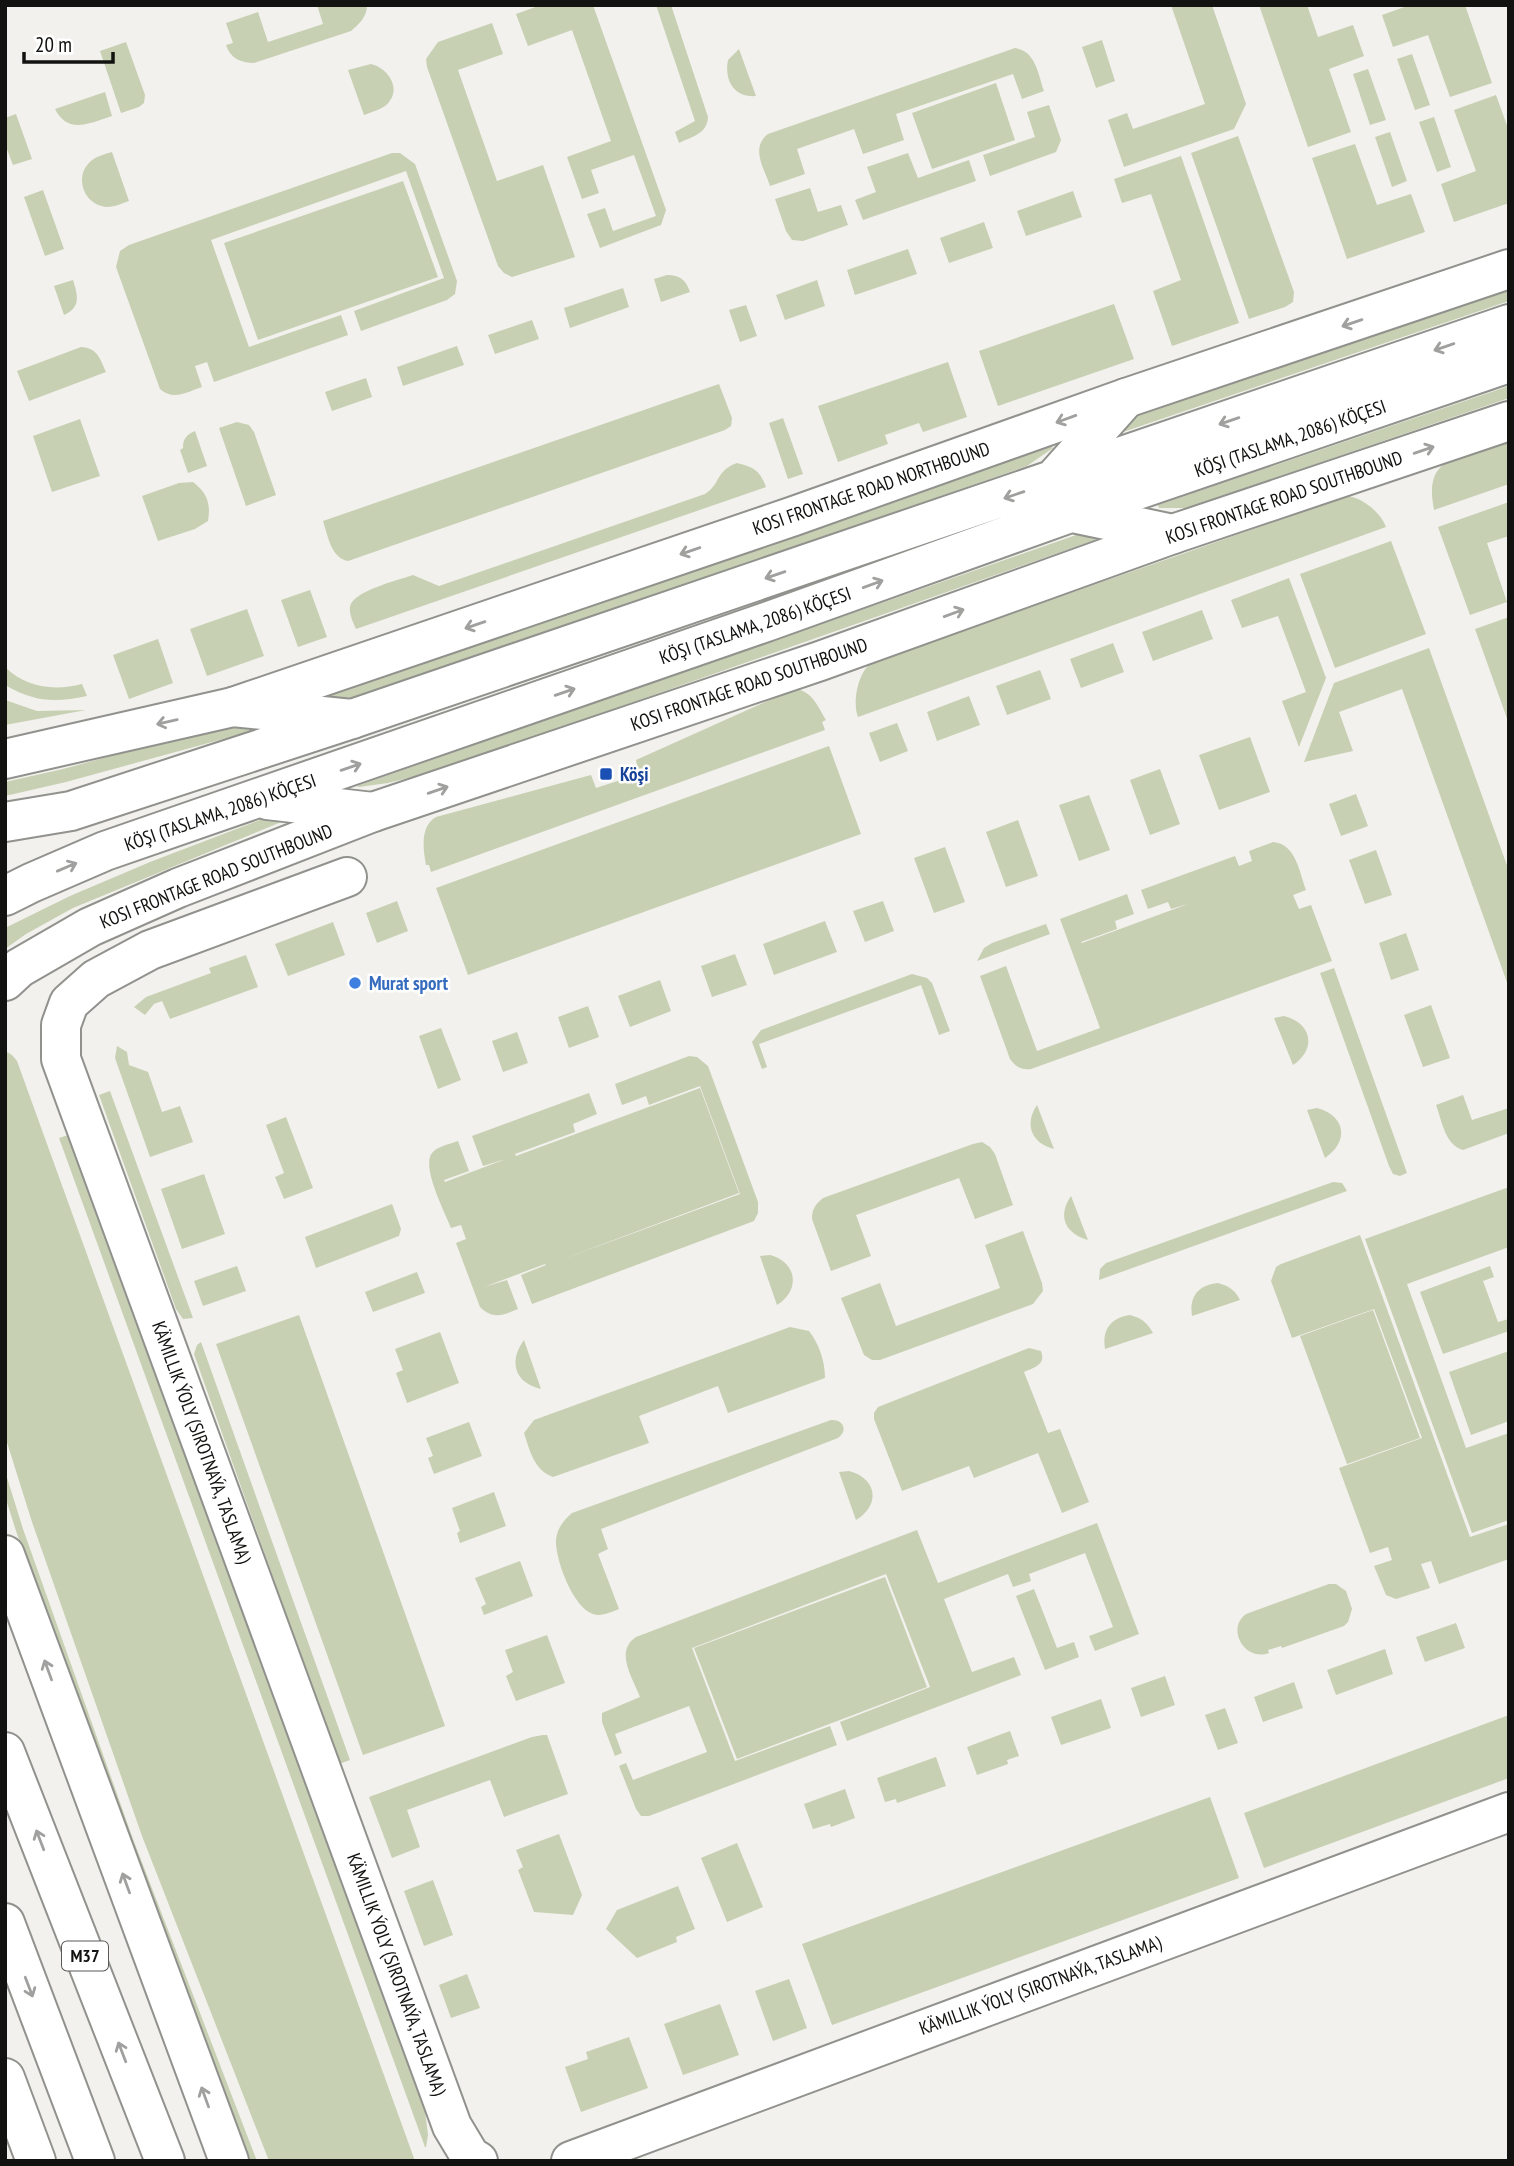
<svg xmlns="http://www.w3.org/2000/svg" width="1514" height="2166" font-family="'PT Sans Narrow',sans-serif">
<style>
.green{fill:#c7d0b2}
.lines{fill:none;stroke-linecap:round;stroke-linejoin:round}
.minor-casing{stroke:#91918d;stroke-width:42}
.major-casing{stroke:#91918d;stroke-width:42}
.highway-casing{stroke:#91918d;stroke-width:42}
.minor{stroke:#fff;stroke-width:38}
.major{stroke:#fff;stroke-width:38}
.highway{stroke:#fff;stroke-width:38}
.oneway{stroke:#a0a09f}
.transit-dot{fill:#1a4fb4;stroke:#fff;stroke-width:2.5}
.shop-dot{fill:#3f7fe0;stroke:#fff;stroke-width:2.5}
.labels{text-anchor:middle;stroke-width:5;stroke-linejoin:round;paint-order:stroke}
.shield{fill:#fff;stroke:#595958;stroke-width:2}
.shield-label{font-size:18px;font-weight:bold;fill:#121210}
.street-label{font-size:19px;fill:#121210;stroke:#fff}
.transit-label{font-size:19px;font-weight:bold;fill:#164399;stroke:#fff;text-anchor:start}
.shop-label{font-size:19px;font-weight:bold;fill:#366cbe;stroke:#fff;text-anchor:start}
</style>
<rect width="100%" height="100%" fill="#f2f1ed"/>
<path class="green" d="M317 5H367C367 17 359 24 351 31L254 63C241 63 230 58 226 45L233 43 226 23 258 12 268 42 323 24Z
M541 5H592L594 8 666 210 661 225 600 248 587 214 605 208 613 231 656 216 634 155 591 170 599 193 582 199 567 157 611 141 572 30 528 46 516 14Z
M656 5H671L708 117C707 134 693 136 679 143L675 132 695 121Z
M1171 5H1212L1246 104 1234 129 1124 167 1108 120 1127 113 1133 129 1205 104Z
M1259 5H1307L1318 37 1353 25 1364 56 1329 69 1351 132 1308 147Z
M1410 5H1465L1492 83 1450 97 1428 35 1393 47 1382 15Z
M492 23 503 54 458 70 497 181 543 165 575 257 512 277 504 273 498 266 427 67 426 59 438 42Z
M1102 40 1115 81 1096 88 1082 47Z
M126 42 145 95 144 103 139 107 121 113 100 51Z
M1015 48C1036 51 1038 74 1044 91L1022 99 1013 74 896 114 904 140 863 154 854 129 797 149 805 174 770 186C764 168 750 148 768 134Z
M739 49 756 96C734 98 724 80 728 60Z
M1412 54 1430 105 1415 110 1397 59Z
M371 64C390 69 403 91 385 106 379 110 371 112 364 115L348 70Z
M1368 69 1386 120 1370 125 1353 74Z
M996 83 1015 140 932 169 912 113Z
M105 92 112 116C90 123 68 135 55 109Z
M1496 95 1509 131V203L1454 222 1441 184 1476 171 1454 110Z
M1049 105 1061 140 1056 152 990 176 983 155 1035 137 1027 112Z
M16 114 32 159 13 165 5 144V118Z
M1434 117 1451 167 1437 172 1419 122Z
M1390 132 1407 181 1392 187 1375 137Z
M1238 136 1294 292 1293 302 1285 307 1249 319 1191 153Z
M1355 144 1377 205 1411 194 1425 232 1347 259 1312 158Z
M112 152 129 201C123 203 115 207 107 207 84 206 73 176 91 161 97 156 105 154 112 152Z
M392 153H400L415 164 457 281 455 294 447 300 361 331 354 311 444 278 406 171 211 240 249 347 341 315 348 335 214 382 207 362 195 366 202 387C187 392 173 401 160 389L116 267 120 251 129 245Z
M908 153 918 178 969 160 976 181 863 220 855 200 876 192 867 167Z
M1181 156 1239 323 1172 346 1153 291 1181 280 1151 194 1122 203 1114 179Z
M403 181 438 277 258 340 224 243Z
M810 188 818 212 841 205 848 225 803 241 792 240 786 231 775 199Z
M43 190 64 249 45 256 24 197Z
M1073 191 1082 217 1026 236 1017 211Z
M984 222 993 248 949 263 940 238Z
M908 249 917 274 855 295 847 270Z
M667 275C680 275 686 280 690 292L661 302 654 279Z
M73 280C78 296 81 307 64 315L54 286Z
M817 280 825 306 785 320 776 295Z
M1509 285V301L1120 433 1128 419 1144 410Z
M623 288 629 307 570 328 564 308Z
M1114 304 1134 359 998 406 979 351Z
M746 305 757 336 740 342 729 310Z
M532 320 539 339 495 354 488 335Z
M457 346 464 365 403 386 397 367Z
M81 347C98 348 100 359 106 372L29 401 17 371Z
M948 362 967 417 923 432 919 423 885 435 888 444 838 462 818 406Z
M366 378 372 397 332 411 325 392Z
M719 384 732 418 731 426 725 430 348 561C331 558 328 536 323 521Z
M1509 386V398L1186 508H1159L1158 505Z
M783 418 803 474 788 479 769 423Z
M80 419 100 476 52 492 33 436Z
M237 422 249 425 254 432 276 495 246 506 219 428Z
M195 431 207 466 188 473 180 450 183 448C183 439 186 435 195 431Z
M1509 440V484L1434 510C1431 493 1429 475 1445 463Z
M1046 445H1050L1053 448 1027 466 372 694 346 698 329 697 330 695Z
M737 463C753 467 760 470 766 487L356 629C353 622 349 614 350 607 352 591 399 580 413 575L439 586 705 494C721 484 715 471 737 463Z
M193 482C207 493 211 503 208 521L195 529 158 541 142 496 179 483Z
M1348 496C1363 498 1381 513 1386 527L858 717C852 703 858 670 873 662Z
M1509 502V536L1487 543 1507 602 1470 615 1438 527Z
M1079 534 1096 537 1095 540 437 771 388 783 359 787 357 786Z
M1391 541 1426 634 1335 668 1300 574Z
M1289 578 1326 678 1299 747 1282 701 1306 692 1278 616 1242 628 1231 600Z
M310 590 327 637 298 647 281 600Z
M247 609 264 656 207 676 190 629Z
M1202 610 1213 639 1153 661 1142 632Z
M1509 617V724L1475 629Z
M158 639 173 683 129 699 113 655Z
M1113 643 1124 672 1081 688 1070 659Z
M1429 648 1509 871V988L1402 689 1339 712 1353 751 1304 762 1334 683Z
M5 667C26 688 55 691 82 684L87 696C54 703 35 702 5 685Z
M1040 670 1051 699 1007 715 996 686Z
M794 689C812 690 818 707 826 720L822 722 825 730 431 872 429 865H426C423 849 420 826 436 817L591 775 596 788 639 774 636 760Z
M969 696 980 725 937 741 927 712Z
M5 700 37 711 86 710 5 725Z
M897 723 908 751 880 762 869 733Z
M225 725 262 726 245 733 66 782 5 796V782L63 769Z
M1250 737 1270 792 1219 810 1199 755Z
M829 746 861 834 468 975 436 888Z
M1160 769 1180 824 1150 835 1130 780Z
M1356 794 1368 826 1341 836 1329 804Z
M1089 795 1110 850 1079 861 1059 805Z
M265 818H291L73 908 26 934 5 949V928L70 896 150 862Z
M1018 820 1038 876 1006 887 986 832Z
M1273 842C1296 844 1299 871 1306 890L1293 895 1299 909 1311 905 1332 961 1031 1069C1021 1070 1016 1067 1010 1059L980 976 1006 966 1037 1051 1100 1028 1060 919 1127 894 1134 914 1115 921 1117 929 1081 942 1082 943 1188 904 1171 909 1168 902 1148 909 1141 890 1235 856 1239 866 1252 861 1249 851Z
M945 847 965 902 934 913 914 858Z
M1376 850 1392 895 1365 904 1349 860Z
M397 901 408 931 377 943 366 913Z
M883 901 894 931 865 942 853 911Z
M825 921 837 952 774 975 763 944Z
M333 922 345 955 288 976 275 944Z
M1046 924 1050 934 977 961 984 948 992 943Z
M1406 933 1419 970 1391 980 1379 943Z
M735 954 747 985 712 997 701 966Z
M246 955 258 987 170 1019 162 1001 154 1004 145 1015 134 1007 146 997 211 973 209 968Z
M1334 968 1407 1173 1400 1176 1393 1174 1389 1166 1320 973Z
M912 974 927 978 932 983 950 1031 939 1035 921 985 759 1044 767 1067 762 1069 752 1042 761 1030Z
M660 980 671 1011 630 1027 618 996Z
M1431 1005 1450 1058 1423 1067 1404 1015Z
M588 1006 599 1037 569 1048 558 1017Z
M1284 1016C1312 1023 1317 1049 1293 1065L1274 1018Z
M441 1028 461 1080 438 1089 419 1036Z
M517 1032 528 1063 503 1072 492 1041Z
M117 1046 127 1052 129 1065 148 1072 162 1112 180 1106 193 1142 150 1157 115 1058Z
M5 1051 12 1055 17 1061 415 2161H269L142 1836 32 1522 5 1436Z
M689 1056 697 1057 708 1066 758 1202V1213L754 1221 532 1304 521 1275 546 1265 545 1264 484 1287 507 1280 518 1309C503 1315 493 1320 480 1307L456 1243 466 1239 461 1225 451 1228C445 1212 421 1167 432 1153 438 1146 450 1144 458 1141L469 1171 444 1180 445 1182 506 1159 483 1166 472 1136 589 1093 597 1114 573 1124 575 1132 515 1154 516 1156 700 1088 739 1193 555 1262 740 1194 700 1086 649 1105 646 1096 622 1105 615 1084Z
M110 1091 193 1318 183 1319 176 1309 99 1095Z
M1463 1095 1472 1120 1509 1108V1133L1463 1150C1445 1145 1442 1121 1436 1105Z
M1037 1105 1054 1149C1031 1143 1024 1124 1037 1105Z
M1317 1108C1345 1115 1350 1141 1325 1158L1307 1110Z
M286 1117 313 1188 284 1199 275 1177 284 1173 266 1125Z
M71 1134 425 2111 428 2135 426 2147H425L59 1138Z
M982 1142 990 1147 995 1154 1013 1205 975 1219 959 1178 856 1215 871 1256 831 1271 812 1219C812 1209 815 1205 823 1198L973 1144Z
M204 1174 225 1234 182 1249 161 1189Z
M1333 1182 1342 1183 1347 1191 1099 1280 1100 1269 1106 1263Z
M1509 1187V1247L1407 1284 1466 1448 1509 1433V1520L1472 1533 1365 1239Z
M1071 1196 1088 1240C1065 1234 1057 1216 1071 1196Z
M392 1204 401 1229 399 1236 316 1268 305 1237Z
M1023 1231 1042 1283 1043 1291 1033 1304 880 1360H872L864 1355 841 1298 880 1283 896 1326 1000 1288 985 1245Z
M1360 1235 1470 1537 1509 1524V1559L1439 1584 1431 1561 1421 1564 1430 1588 1396 1599 1386 1595 1374 1566 1392 1560 1388 1547 1370 1553 1339 1468 1422 1438 1374 1309 1292 1338 1271 1281 1276 1267 1281 1264Z
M770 1255C797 1262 801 1290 777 1305L760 1256Z
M237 1266 246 1291 203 1306 194 1281Z
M1490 1266 1494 1277 1483 1281 1498 1322 1509 1319V1331L1443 1354 1420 1292Z
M417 1272 425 1293 373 1312 365 1292Z
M1218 1283C1229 1286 1235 1290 1240 1300L1192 1316C1189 1297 1198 1285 1218 1283Z
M1373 1310 1420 1438 1347 1464 1300 1336Z
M299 1315 445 1726 363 1755 216 1344Z
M1130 1315C1141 1318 1147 1322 1153 1333L1105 1349C1102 1329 1111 1318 1130 1315Z
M790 1327 809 1331C819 1344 825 1361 825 1378L728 1413 718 1386 639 1416 649 1443 553 1477C534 1470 530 1451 524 1433L534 1420Z
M440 1332 459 1383 407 1403 396 1373 403 1370 395 1349Z
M524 1340 541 1389C515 1383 508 1362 524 1340Z
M201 1342 350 1760 339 1764 194 1354 197 1345Z
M1029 1348 1041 1351C1046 1365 1035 1367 1024 1372L1048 1433 1060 1429 1089 1502 1062 1513 1038 1453 974 1478 969 1466 902 1491 874 1419V1413L878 1407Z
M1509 1351V1421L1471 1435 1449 1372Z
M831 1420C844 1419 848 1431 838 1438L601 1529 608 1549 598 1554 619 1609C611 1612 601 1617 593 1614 573 1608 555 1559 556 1540 557 1528 564 1520 572 1513Z
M469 1422 482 1456 434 1474 428 1458 433 1456 426 1438Z
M5 1471 23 1529 133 1839 257 2161H249L126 1842 16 1531 5 1496Z
M849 1471C877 1478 881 1505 856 1520L839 1472Z
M494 1492 506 1526 460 1543 457 1533 460 1531 452 1508Z
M1097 1523 1139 1634 1095 1651 1089 1636 1113 1627 1085 1553 1029 1574 1031 1581 1013 1587 1008 1574 944 1599 972 1672 1014 1657 1021 1675 847 1741 840 1722 930 1687 886 1574 692 1648 735 1761 830 1726 837 1745 649 1816H641L636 1809 619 1766 626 1763 633 1780 707 1752 689 1706 615 1734 622 1753 615 1756 602 1722V1713L640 1697C633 1678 614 1652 636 1637L917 1530 938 1583Z
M520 1561 533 1596 484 1615 481 1607 486 1604 475 1578Z
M885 1577 927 1687 737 1759 694 1648Z
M1329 1584H1336L1346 1591 1352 1609 1348 1622 1344 1626 1282 1648 1281 1646 1268 1650 1269 1653C1244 1662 1226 1628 1246 1614Z
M1034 1589 1057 1648 1074 1642 1079 1657 1045 1670 1016 1596Z
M1456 1623 1465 1648 1425 1662 1416 1637Z
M547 1635 565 1683 516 1701 506 1676 513 1672 505 1650Z
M1385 1649 1393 1674 1336 1695 1327 1670Z
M1165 1676 1175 1705 1141 1717 1131 1688Z
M1294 1682 1303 1708 1263 1722 1254 1697Z
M1101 1699 1111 1728 1061 1745 1051 1717Z
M1225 1708 1238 1743 1218 1750 1205 1715Z
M1509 1715V1778L1264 1868 1244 1813Z
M1010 1731 1019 1756 1007 1760 1008 1764 977 1775 967 1747Z
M543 1735H547L568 1794 504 1817 490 1780 407 1810 420 1847 392 1858 369 1797 532 1737Z
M936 1757 946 1786 897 1803 896 1799 885 1802 877 1778Z
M845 1789 855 1818 831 1827 830 1824 813 1829 804 1804Z
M1210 1797 1239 1878 832 2025 802 1944Z
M559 1834 582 1895 573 1915 534 1912 518 1870 523 1867 516 1850Z
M737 1843 763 1907 727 1922 701 1858Z
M433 1880 453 1935 424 1946 404 1891Z
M678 1886 695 1929 676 1937 677 1942 637 1958 606 1929 617 1910Z
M467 1974 480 2008 451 2018 439 1985Z
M789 1979 807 2028 773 2041 755 1991Z
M720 2004 739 2055 683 2075 664 2024Z
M629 2037 648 2088 581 2112 565 2067 588 2059 586 2052Z"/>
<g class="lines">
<defs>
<path id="minor" d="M233 707 794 516 1126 398 1509 269
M347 877 150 950 96 979 69 1003 61 1025V1059L452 2126 470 2156 478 2161
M5 981 19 968 90 927 178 888 373 812 820 661 1173 534 1509 421
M571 2161 1509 1812"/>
<path id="major" d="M1053 480 1126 398
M1072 513 1173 534
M267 800 373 812
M5 822 71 811 352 719 1509 324
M5 896 31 883 105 851 769 621 1070 513 1509 363"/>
<path id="highway" d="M5 759 233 707 352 719
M5 1555 229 2161
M5 1752 165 2161
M5 1923 95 2161
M5 2078 36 2161"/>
</defs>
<use href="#minor" class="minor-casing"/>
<use href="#major" class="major-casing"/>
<use href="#highway" class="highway-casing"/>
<use href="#minor" class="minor"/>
<use href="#major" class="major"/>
<use href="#highway" class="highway"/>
</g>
<defs><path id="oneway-shaft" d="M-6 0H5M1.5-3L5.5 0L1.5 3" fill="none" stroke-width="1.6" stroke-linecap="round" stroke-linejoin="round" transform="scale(1.75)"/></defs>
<g class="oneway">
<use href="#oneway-shaft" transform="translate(1352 323) rotate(161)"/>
<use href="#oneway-shaft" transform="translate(1444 347) rotate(161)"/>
<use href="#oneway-shaft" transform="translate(1066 419) rotate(160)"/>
<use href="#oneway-shaft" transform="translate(1229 421) rotate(161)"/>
<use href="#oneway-shaft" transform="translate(1424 450) rotate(-19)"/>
<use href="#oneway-shaft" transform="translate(1014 495) rotate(161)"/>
<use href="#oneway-shaft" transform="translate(690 551) rotate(161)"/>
<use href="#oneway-shaft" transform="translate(775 575) rotate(161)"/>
<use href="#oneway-shaft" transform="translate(873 584) rotate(-20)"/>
<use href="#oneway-shaft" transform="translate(954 613) rotate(-20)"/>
<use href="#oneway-shaft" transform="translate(475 625) rotate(161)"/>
<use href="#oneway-shaft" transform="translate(565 692) rotate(-19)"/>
<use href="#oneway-shaft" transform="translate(167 722) rotate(167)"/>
<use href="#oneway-shaft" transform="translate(351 767) rotate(-19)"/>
<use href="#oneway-shaft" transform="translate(438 790) rotate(-19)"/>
<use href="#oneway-shaft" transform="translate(67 867) rotate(-23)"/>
<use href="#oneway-shaft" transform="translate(48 1670) rotate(-110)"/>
<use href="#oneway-shaft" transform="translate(40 1840) rotate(-111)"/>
<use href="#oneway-shaft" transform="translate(126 1883) rotate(-110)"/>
<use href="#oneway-shaft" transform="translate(29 1987) rotate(69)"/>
<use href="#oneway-shaft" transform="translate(122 2052) rotate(-111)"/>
<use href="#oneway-shaft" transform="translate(205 2097) rotate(-110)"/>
</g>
<rect class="transit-dot" x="599" y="767" width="14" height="14" rx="3.5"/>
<circle class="shop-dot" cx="355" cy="983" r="7"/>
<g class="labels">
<rect class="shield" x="62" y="1941.5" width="46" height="29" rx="5"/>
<g class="shield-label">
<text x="85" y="1962">M37</text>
</g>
<g class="street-label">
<text transform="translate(1290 438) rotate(-19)" y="7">KÖŞI (TASLAMA, 2086) KÖÇESI</text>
<text transform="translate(871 488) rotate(-19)" y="7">KOSI FRONTAGE ROAD NORTHBOUND</text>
<text transform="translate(1284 497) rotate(-19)" y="7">KOSI FRONTAGE ROAD SOUTHBOUND</text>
<text transform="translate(755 625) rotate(-19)" y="7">KÖŞI (TASLAMA, 2086) KÖÇESI</text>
<text transform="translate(749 684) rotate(-19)" y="7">KOSI FRONTAGE ROAD SOUTHBOUND</text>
<text transform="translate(220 812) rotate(-19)" y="7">KÖŞI (TASLAMA, 2086) KÖÇESI</text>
<text transform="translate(216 876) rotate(-22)" y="7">KOSI FRONTAGE ROAD SOUTHBOUND</text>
<text transform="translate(202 1442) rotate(70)" y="7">KÄMILLIK ÝOLY (SIROTNAÝA, TASLAMA)</text>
<text transform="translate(397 1974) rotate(70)" y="7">KÄMILLIK ÝOLY (SIROTNAÝA, TASLAMA)</text>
<text transform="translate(1040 1985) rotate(-20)" y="7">KÄMILLIK ÝOLY (SIROTNAÝA, TASLAMA)</text>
</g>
<g class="transit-label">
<text x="620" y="781">Köşi</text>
</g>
<g class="shop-label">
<text x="369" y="990">Murat sport</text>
</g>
</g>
<rect width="1514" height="2166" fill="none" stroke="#121210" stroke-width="14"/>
<path d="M24 52v10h89v-10" fill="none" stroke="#121210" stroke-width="3.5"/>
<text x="35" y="52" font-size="21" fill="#121210" stroke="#ffffff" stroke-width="5" paint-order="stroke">20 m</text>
</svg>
